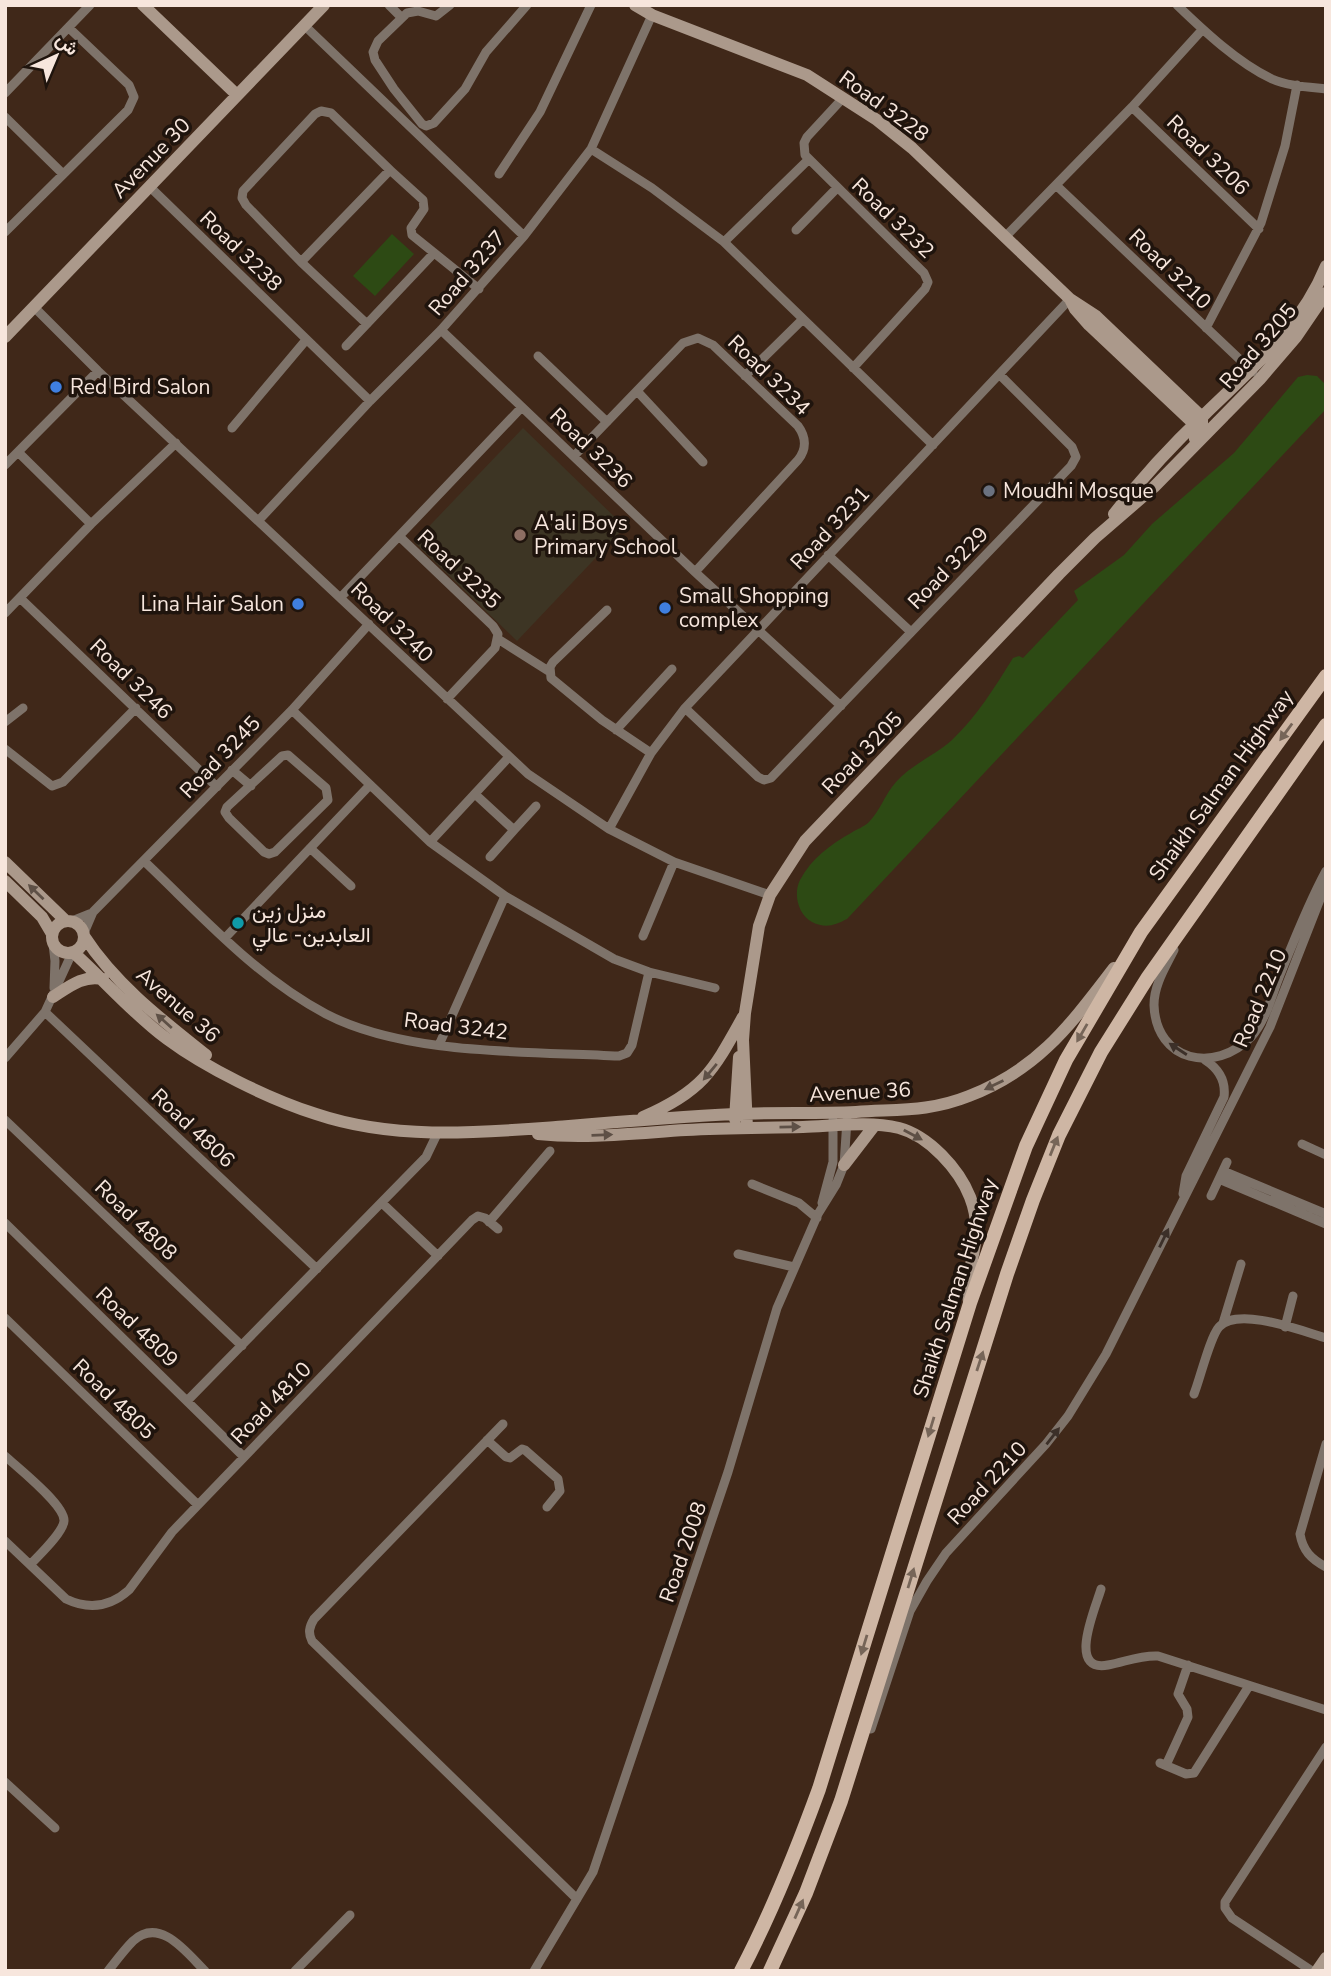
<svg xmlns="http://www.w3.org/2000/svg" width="1331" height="1976" font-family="'Nunito Sans',Vazirmatn,sans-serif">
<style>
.education{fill:#3d3524}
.green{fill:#2d4a14}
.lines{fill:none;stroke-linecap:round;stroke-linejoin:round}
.street{stroke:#7e736a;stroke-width:9}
.secondary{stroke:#ab998b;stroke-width:12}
.primary{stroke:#ceb6a4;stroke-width:14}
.oneway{fill:#766558}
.oneway2{fill:#5e5046}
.oneway3{fill:#3c3029}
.shop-dot{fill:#3f7fe0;stroke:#1f140d;stroke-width:2.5}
.worship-dot{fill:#6b7280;stroke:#1f140d;stroke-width:2.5}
.education-dot{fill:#8d6e63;stroke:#1f140d;stroke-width:2.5}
.culture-dot{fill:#0f9aa8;stroke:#1f140d;stroke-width:2.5}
.labels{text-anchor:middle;stroke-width:7;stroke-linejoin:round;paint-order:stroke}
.street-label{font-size:21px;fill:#f7e6dd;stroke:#1f140d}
.poi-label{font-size:21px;fill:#f7e6dd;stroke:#1f140d;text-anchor:start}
</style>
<rect width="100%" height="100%" fill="#402819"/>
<path class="education" d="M523 428 625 527 517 641 414 542Z"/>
<path class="green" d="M392 234 414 254 375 296 353 276Z
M1307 375 1317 376 1326 385V409L847 919C835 925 826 929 812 922 798 914 793 894 800 880 811 859 831 844 851 833 857 829 864 827 869 822 880 811 885 794 896 782 912 764 934 756 952 740 977 716 995 687 1013 658L1019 656 1023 658 1078 600 1074 591 1124 555 1152 524 1234 453 1298 377Z"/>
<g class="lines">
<path class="street" d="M389 5 401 17
M450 5 436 16 418 11 407 13 378 41 373 52 375 60 394 89 422 124 426 126 434 123 465 89 486 52 527 5
M1177 5C1204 31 1238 63 1272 79 1288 86 1308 87 1326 89
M305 26 524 236
M5 93 90 5
M843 98 807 137 804 143 805 155 924 273 928 282 925 289 853 368
M1132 107 1259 229
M5 117 63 174
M591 149 652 188 724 242 933 445
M499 174 540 112 591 5
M1057 186 1253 372
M150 187 370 401
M796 230 837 188
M5 232 128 110 134 97 129 85 69 28
M1006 236 1132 107 1202 30
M724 242 808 160
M301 262 390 170
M34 307 98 371 528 774 609 829 674 862 770 895
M367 324 301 262 246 205 242 198 243 191 315 114 321 111 331 113 390 170 423 200 424 209 411 228 412 235 479 289
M1206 328 1261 223 1285 146 1297 85
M441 330 695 572 841 706
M346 346 434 253
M538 356 607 422
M745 376 803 319
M637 391 703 462
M232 428 306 340
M18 452 91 524
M574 456 683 343 698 338 713 345 798 426C806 437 807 449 798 460L695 572
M5 465 98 371
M259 520 370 401 441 330 524 236 591 149 652 15
M400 537 493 626 498 634 495 648 447 699
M828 555 911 632
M341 597 522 407
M20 598 217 787
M607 610 553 662 550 667 551 678 602 720 651 753
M5 613 91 524 176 443
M498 639 550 672
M685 708 758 777 764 780 771 778 1071 466 1076 457 1072 447 1000 375
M292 710 430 842 505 896 614 959 649 972 715 988
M5 722 23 708
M616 730 672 669
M5 749 52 786 63 782 136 708
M288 755 326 788 328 800 275 852 269 854 264 852 229 818 225 812 227 807 282 756Z
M232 770 251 786
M476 795 514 830 490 857
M609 829 651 753 685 708 1070 299
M514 830 536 806
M430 842 508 758
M310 848 351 886
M144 861C201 915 256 977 326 1014 407 1056 529 1051 619 1056L627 1053 632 1045 649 972
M72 921 92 913
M84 933 93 912 292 710 369 624
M643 936 674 862
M225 938 369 786
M53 944 55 961 54 988
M1174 950C1165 968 1154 985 1154 1005 1156 1062 1215 1074 1251 1037 1265 1022 1271 998 1278 980 1293 943 1307 906 1326 871
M45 1012 317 1269
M439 1045 505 896
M5 1058 45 1012 72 953
M5 1120 242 1346
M1302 1144 1326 1155
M1223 1171 1326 1214
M1219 1179 1326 1224
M752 1184 799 1203 817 1218
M1183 1194 1186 1176 1224 1097C1226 1081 1219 1069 1205 1060
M1211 1196 1227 1162
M382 1203 438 1256
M822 1203 833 1162V1120
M489 1222 550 1151
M5 1223 244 1457
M738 1254 794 1267
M5 1318 198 1505
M1223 1323 1241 1264
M1285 1327 1293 1296
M1194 1394C1200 1379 1210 1337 1219 1327 1238 1306 1302 1331 1326 1338
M187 1401 426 1157 438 1132
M503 1424 314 1619C309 1627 308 1633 312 1641L577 1899
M487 1440 506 1457 510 1458 522 1449 525 1450 558 1479 560 1491 547 1507
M1326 1444 1300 1534C1303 1551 1311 1559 1326 1567
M5 1456C18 1468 65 1505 64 1521 63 1533 38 1556 30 1565
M5 1541 66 1599C89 1610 110 1607 129 1590L172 1532 472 1220 478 1216 485 1218 498 1229
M1101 1589C1096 1607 1066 1673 1108 1665 1125 1662 1140 1655 1158 1656L1326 1710
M871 1729 910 1611 927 1581 946 1553 1046 1444 1068 1416 1106 1354 1270 1027 1326 884
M1160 1763 1186 1774 1194 1773 1249 1686
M1166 1765 1188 1717 1187 1709 1178 1694 1188 1665
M5 1782 55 1828
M108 1971C116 1961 124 1950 133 1941 160 1916 187 1953 205 1971
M295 1971 350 1915
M534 1971 593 1872 728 1472 777 1308 818 1214 836 1185 844 1165 847 1120
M1312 1971 1232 1918 1225 1908V1902L1326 1747"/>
<path class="secondary" d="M143 5 237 95
M635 5 652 15 807 75 877 120 912 148 1070 299 1096 316 1202 417V427L1195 439
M1070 299 1075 309 1089 325 1194 424 1202 427
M5 337 324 5
M1114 514C1141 479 1172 445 1204 415 1251 369 1301 328 1326 266
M5 862 66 921
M5 881 42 917 52 934
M52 937a16 16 0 1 1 32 0a16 16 0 1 1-32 0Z
M84 936C115 984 162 1020 206 1055
M74 953C105 981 133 1014 167 1039 206 1068 269 1099 316 1114 393 1140 476 1133 556 1127 616 1122 675 1117 735 1114 775 1112 816 1114 856 1112 898 1109 929 1112 969 1096 1039 1069 1070 1025 1114 968
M53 997C70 986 83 975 103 979
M643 1117C703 1091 713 1071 743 1017
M735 1119 739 1057
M747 1128 743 1040 745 1013 759 926 770 895 805 841 1059 574 1095 538 1154 487 1260 379 1296 337 1326 293
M538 1134C587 1139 637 1133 686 1130 725 1128 764 1128 803 1127 834 1126 869 1121 899 1128 929 1136 959 1169 970 1197 987 1240 963 1265 969 1302
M844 1165 874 1126
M1317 1971 1326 1958"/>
<path class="primary" d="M741 1971C772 1912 796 1852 819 1789L970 1303 1026 1146 1066 1060 1141 932 1326 676
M770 1971 806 1893 841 1801 1007 1274 1033 1200 1059 1135 1101 1052 1148 977 1326 725"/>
</g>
<defs><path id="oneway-solid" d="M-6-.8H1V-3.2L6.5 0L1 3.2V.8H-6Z" transform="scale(1.75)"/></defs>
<g class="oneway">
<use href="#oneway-solid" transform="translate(1286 732) rotate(126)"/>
<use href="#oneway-solid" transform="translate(1082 1033) rotate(120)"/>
<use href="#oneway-solid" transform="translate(1054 1146) rotate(-68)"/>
<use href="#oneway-solid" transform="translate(980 1361) rotate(-72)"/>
<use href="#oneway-solid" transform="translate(931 1427) rotate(107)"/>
<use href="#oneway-solid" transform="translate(911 1578) rotate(-73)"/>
<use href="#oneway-solid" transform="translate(864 1645) rotate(107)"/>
<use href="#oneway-solid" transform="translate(799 1909) rotate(-66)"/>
</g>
<g class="oneway2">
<use href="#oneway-solid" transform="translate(36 892) rotate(-136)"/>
<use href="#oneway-solid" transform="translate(164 1021) rotate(-138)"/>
<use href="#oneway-solid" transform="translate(710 1072) rotate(130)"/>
<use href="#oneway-solid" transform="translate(994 1085) rotate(154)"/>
<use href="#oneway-solid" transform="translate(790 1127) rotate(-1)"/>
<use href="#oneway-solid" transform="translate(602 1135) rotate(-2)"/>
<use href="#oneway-solid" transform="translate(913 1135) rotate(28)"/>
</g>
<g class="oneway3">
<use href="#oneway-solid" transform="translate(1178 1049) rotate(-147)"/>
<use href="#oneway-solid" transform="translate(1164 1238) rotate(-64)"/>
<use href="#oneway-solid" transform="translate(1053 1436) rotate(-52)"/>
</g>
<g class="shop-dot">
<circle cx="56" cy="387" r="7"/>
<circle cx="298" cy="604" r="7"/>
<circle cx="665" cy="608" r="7"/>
</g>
<circle class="worship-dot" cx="989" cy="491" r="7"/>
<circle class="education-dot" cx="520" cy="535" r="7"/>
<circle class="culture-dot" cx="238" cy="923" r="7"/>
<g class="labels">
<g class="street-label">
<text transform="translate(884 106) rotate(36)" y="7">Road 3228</text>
<text transform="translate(1208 155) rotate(44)" y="7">Road 3206</text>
<text transform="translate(151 158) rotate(-46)" y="7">Avenue 30</text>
<text transform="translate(893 218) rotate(44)" y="7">Road 3232</text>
<text transform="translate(241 251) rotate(44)" y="7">Road 3238</text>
<text transform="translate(1170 269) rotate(44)" y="7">Road 3210</text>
<text transform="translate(467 273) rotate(-49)" y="7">Road 3237</text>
<text transform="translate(1258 346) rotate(-49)" y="7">Road 3205</text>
<text transform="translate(769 375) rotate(44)" y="7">Road 3234</text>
<text transform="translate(591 448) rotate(44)" y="7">Road 3236</text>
<text transform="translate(830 528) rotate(-47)" y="7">Road 3231</text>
<text transform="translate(948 568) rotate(-46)" y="7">Road 3229</text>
<text transform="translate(459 569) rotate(43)" y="7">Road 3235</text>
<text transform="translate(392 622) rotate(44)" y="7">Road 3240</text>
<text transform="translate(131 679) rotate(44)" y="7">Road 3246</text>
<text transform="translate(862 753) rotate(-46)" y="7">Road 3205</text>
<text transform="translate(220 757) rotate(-46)" y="7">Road 3245</text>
<text transform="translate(1221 785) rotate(-54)" y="7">Shaikh Salman Highway</text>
<text transform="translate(1260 998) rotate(-67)" y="7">Road 2210</text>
<text transform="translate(178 1005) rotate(41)" y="7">Avenue 36</text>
<text transform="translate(456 1026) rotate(7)" y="7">Road 3242</text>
<text transform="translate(860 1092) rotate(-3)" y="7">Avenue 36</text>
<text transform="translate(193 1128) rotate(43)" y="7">Road 4806</text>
<text transform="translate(136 1220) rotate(44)" y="7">Road 4808</text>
<text transform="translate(955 1288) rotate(-72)" y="7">Shaikh Salman Highway</text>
<text transform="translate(137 1327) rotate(44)" y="7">Road 4809</text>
<text transform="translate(114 1399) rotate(44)" y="7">Road 4805</text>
<text transform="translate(271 1403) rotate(-46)" y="7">Road 4810</text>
<text transform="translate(987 1483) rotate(-47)" y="7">Road 2210</text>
<text transform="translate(683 1552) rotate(-71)" y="7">Road 2008</text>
</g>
<g class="poi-label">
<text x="70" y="394">Red Bird Salon</text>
<text x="1003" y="498">Moudhi Mosque</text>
<text x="534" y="530">A'ali Boys<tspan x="534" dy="24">Primary School</tspan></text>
<text x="679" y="603">Small Shopping<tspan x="679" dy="24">complex</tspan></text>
<text x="284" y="611" text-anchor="end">Lina Hair Salon</text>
<text x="252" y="918">منزل زين<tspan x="252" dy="24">العابدين- عالي</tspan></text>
</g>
</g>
<rect width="1331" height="1976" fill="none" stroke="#f7e6dd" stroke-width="14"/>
<g transform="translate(56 56) rotate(44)" stroke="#1f140d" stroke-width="5" paint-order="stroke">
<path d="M0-5L12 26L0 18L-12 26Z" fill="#f7e6dd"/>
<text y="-10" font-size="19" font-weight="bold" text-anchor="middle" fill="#f7e6dd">ش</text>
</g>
</svg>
